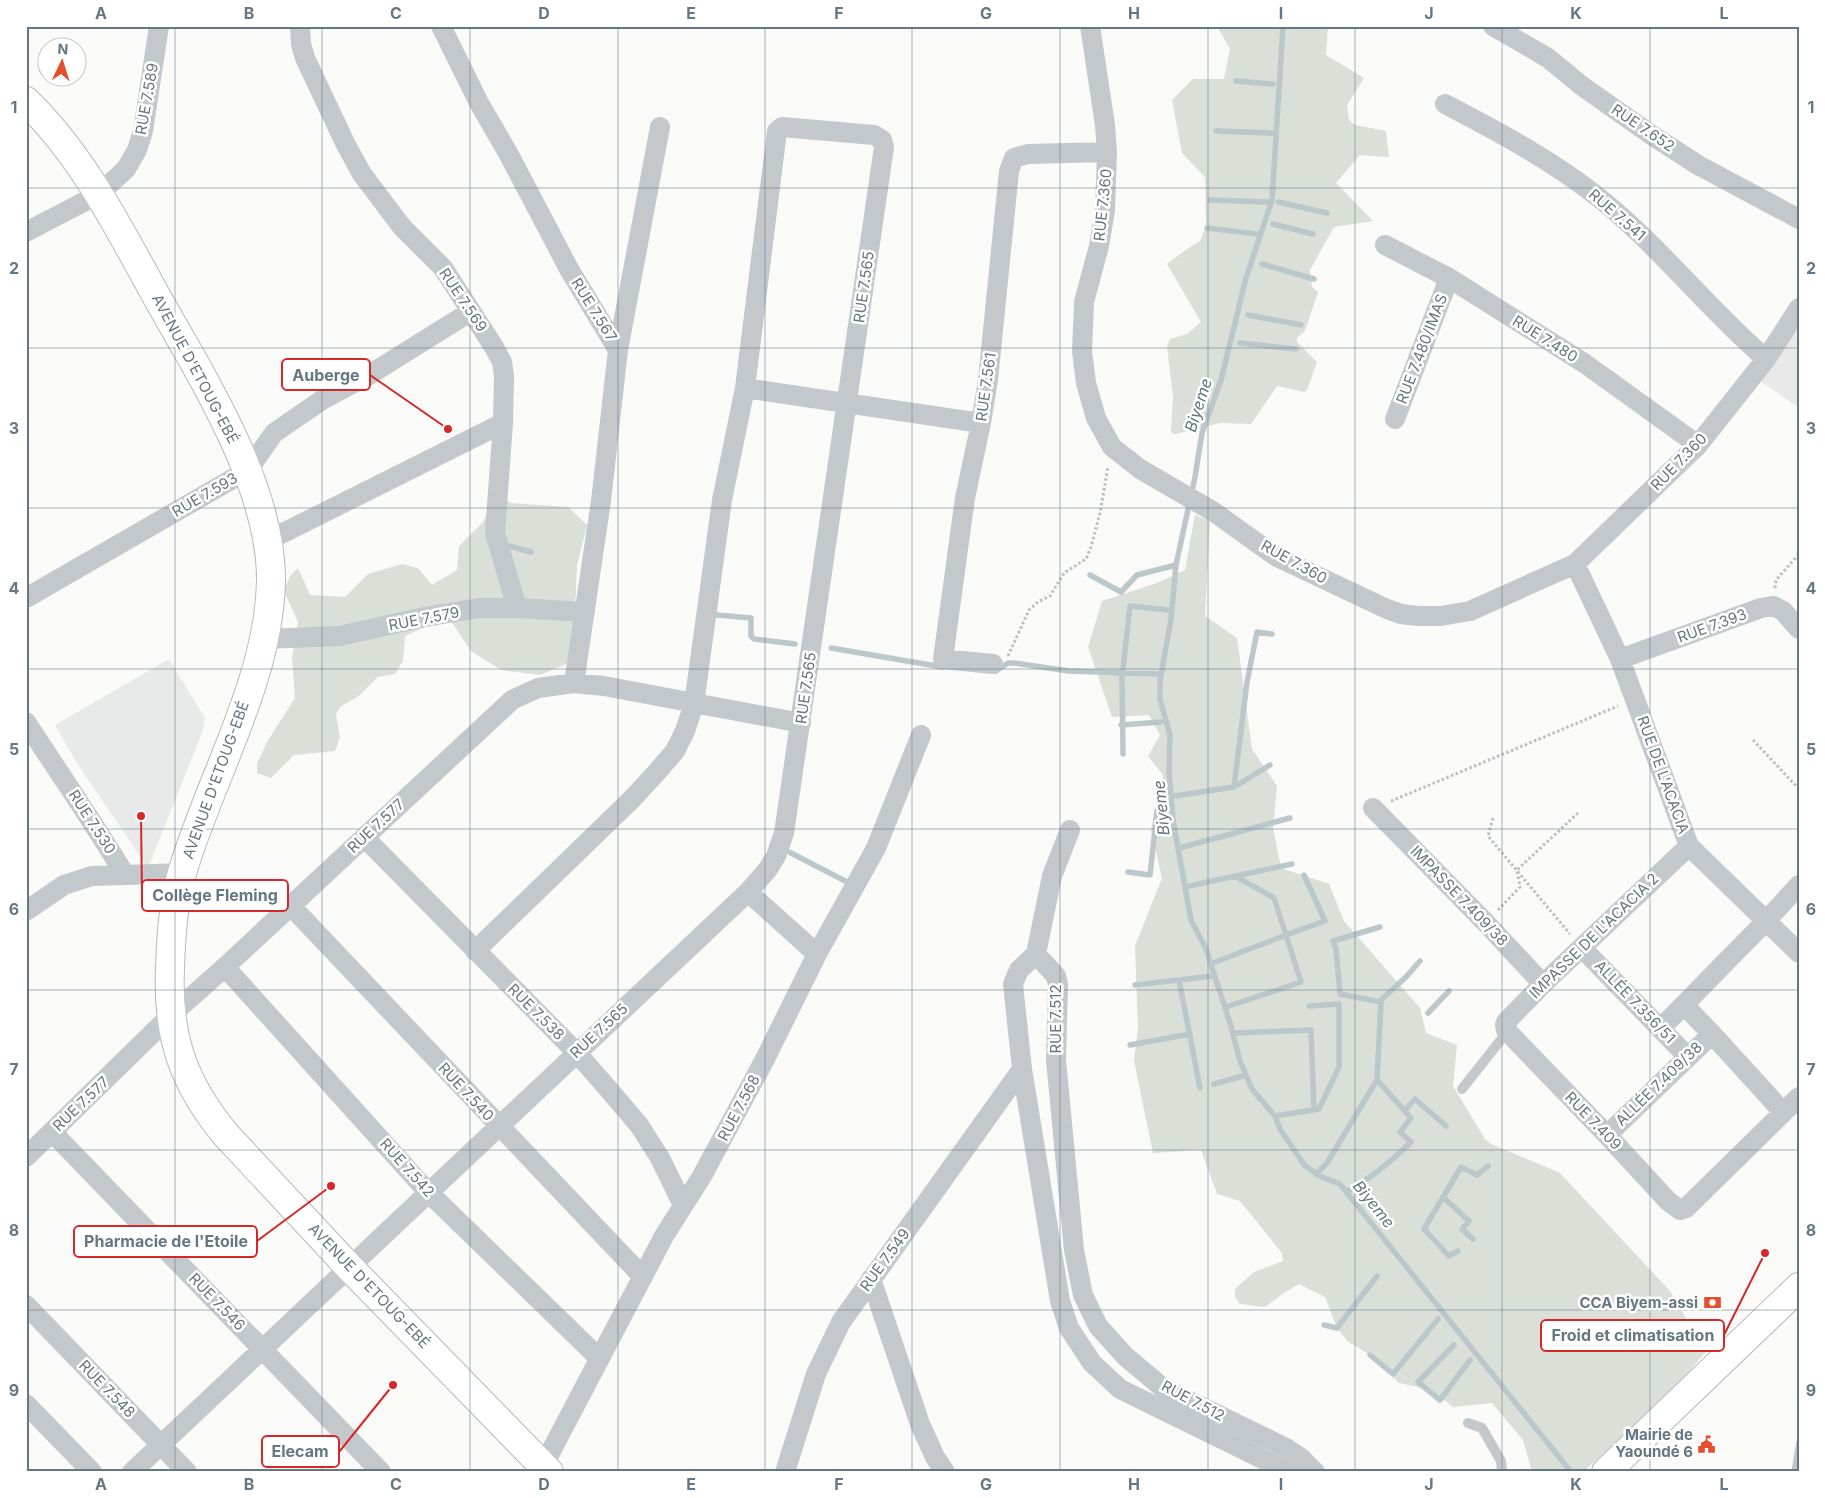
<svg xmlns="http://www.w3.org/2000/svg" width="1825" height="1498" font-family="Inter,sans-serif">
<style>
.built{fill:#e8e9e9}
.green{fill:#dadfd7}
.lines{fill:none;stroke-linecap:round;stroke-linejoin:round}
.stream{stroke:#bbc7cb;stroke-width:5.5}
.primary-casing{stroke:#b5babe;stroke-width:30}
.path{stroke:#bbbfc2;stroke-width:3;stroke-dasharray:2.5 2.5;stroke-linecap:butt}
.lane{stroke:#c3c8cc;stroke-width:10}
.street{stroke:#c3c8cc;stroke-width:20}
.primary{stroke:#fff;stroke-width:28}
.grid{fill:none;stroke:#657783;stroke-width:1;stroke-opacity:0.55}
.labels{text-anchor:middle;stroke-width:5;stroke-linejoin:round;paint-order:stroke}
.street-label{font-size:15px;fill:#657783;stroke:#fff}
.poi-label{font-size:15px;font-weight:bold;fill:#657783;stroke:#fff;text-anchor:end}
.water-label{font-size:16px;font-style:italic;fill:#5f767c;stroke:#fff}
.leader{fill:none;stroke:#d62828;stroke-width:2}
.callout-dot{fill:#d62828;stroke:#fff;stroke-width:2}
.callout{fill:#fff;stroke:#d62828;stroke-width:2}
.callout-label{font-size:16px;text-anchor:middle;font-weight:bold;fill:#657783}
.neatline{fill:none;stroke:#657783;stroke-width:2}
.grid-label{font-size:16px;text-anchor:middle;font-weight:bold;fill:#657783}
</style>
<rect width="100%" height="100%" fill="#fafaf8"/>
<path class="built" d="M1799 325V408L1760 381Z
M169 659 205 718 203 730 148 868 77 763 55 725Z"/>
<path class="green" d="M1217 26H1328L1326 55 1364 78 1347 105 1349 120 1355 125 1386 131 1389 157 1360 155 1336 183 1373 221 1334 227 1310 270 1312 287 1318 292 1305 331 1297 338V342L1317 362 1307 390 1304 392 1277 386 1251 424 1220 423 1175 434 1171 432 1173 396 1167 347 1170 339 1187 334 1201 322 1167 264 1187 249 1200 241 1206 226 1205 177 1182 153 1172 100 1193 79H1224L1230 49Z
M497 492 510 503 568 507 587 525 577 565 573 661 540 675 501 670 471 651 443 609 435 610 420 629 405 636 403 661 395 674 378 677 360 695 340 707 336 714 340 737 335 751 294 755 271 778 257 773V764L267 742 295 698 292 657 298 622 284 591 290 576 298 568 310 595 345 597 368 574 402 564 418 568 432 585 457 570 459 546 483 522Z
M1195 515 1210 521 1205 616 1237 638 1252 749 1277 786 1273 828 1281 868 1329 884 1344 921 1420 1008 1426 1033 1457 1045 1453 1086 1485 1139 1491 1144 1560 1173 1670 1291 1696 1335 1711 1338 1710 1347 1666 1398 1583 1472H1532L1523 1440 1492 1403 1453 1407 1432 1390 1399 1383 1370 1355 1347 1341 1337 1328 1325 1297 1299 1284 1284 1293 1265 1307 1240 1304 1235 1297V1289L1254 1272 1283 1261 1282 1253 1240 1201 1217 1194 1201 1150 1153 1153 1134 1061 1138 1028 1135 946 1162 878 1151 830 1163 775 1148 756 1160 735 1149 715 1112 717 1088 647 1102 601 1157 583 1185 570Z"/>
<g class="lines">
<path class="stream" d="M1283 26 1272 200 1246 278 1221 380 1202 433 1195 477 1176 565 1171 619 1160 681V699L1170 735 1169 772 1173 820 1191 920 1206 949 1230 1023 1240 1061 1252 1089 1275 1116 1280 1129 1305 1166 1322 1177 1340 1184 1571 1472
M1236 81 1273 84
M1216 131 1272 133
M1210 200 1268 202
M1278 202 1327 213
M1273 224 1313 234
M1207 228 1257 234
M1262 264 1314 279
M1248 315 1301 325
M1240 343 1296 349
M502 544 531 552
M1090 575 1121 592 1137 575 1176 565
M714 610V614L717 615 751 618V636L754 639 795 644
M831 648 942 667
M996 671 1008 663H1014L1069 671 1158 674
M1121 725 1161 722
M1123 754 1122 677 1130 606 1169 610
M1234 787 1247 682 1257 632 1272 634
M1175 796 1234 787 1270 765
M1183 847 1290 818
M789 852 849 883
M1128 872 1150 875 1157 811
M1189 886 1292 864
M1380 927 1333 941 1336 949 1340 994 1381 1002
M1213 963 1286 935 1274 898 1235 876
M1179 980 1200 1088
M1135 985 1213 976
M1381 1000 1406 977 1420 961
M1226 1007 1301 982 1286 935 1325 921 1304 875
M1428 1013 1449 991
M1235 1033 1311 1030 1314 1110
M1130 1045 1190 1034
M1214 1084 1243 1076
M1405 1110 1415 1099 1446 1126
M1275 1116 1319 1109 1339 1067V1004L1309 1006
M1316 1174 1327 1163 1377 1080 1381 1003
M1346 1192C1370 1179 1391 1162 1411 1142L1400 1132 1411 1118 1377 1080
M1444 1198 1469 1221 1462 1229 1473 1239
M1458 1251 1449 1256 1424 1229 1461 1167 1477 1175 1488 1166
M1324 1325 1337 1328 1377 1276
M1454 1345 1418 1382 1440 1400 1470 1360
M1370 1355 1393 1374 1438 1319
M1794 1472 1799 1443"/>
<defs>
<path id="primary" d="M26 101C84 157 119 229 158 299 203 379 272 487 271 581 269 681 210 778 182 873 173 905 171 936 170 969 167 1036 183 1084 227 1136L350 1268 549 1472
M1606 1472 1799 1287"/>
</defs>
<use href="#primary" class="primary-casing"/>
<path class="path" d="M1775 588 1776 580 1799 554
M1008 656 1029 610 1038 602 1050 596 1064 573 1086 559 1091 547 1100 513 1108 467
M1753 740 1799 789
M1391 801 1618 706
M1493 818 1488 836 1570 934
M1498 910 1520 887 1517 870 1579 812"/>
<path class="lane" d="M1462 1089 1507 1032
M1468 1423 1482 1428 1501 1461 1502 1472"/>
<path class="street" d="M300 26 301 44 305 58 346 145 362 174 402 227 443 268 494 347 502 362 504 376 503 423 495 533 517 608
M441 26 479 103 508 153 569 269 618 350 601 501 574 683
M1090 26 1105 125 1107 152 1105 210 1099 246 1084 302 1082 351 1086 383 1096 418 1112 447 1140 469 1214 512 1277 557 1387 609 1401 614 1418 616H1441L1470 611 1575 564 1698 445 1766 359 1799 308
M1493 26 1548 58 1582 86 1653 136 1698 165 1799 219
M1445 104C1500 133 1554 161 1603 201 1662 249 1708 309 1766 359
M26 232 99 194 126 169 137 150 143 131 159 26
M1385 245 1449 278 1584 363 1698 445
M618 350 660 127
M745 388 981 423
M1395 419 1449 278
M269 540 503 423
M1575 564 1620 659 1689 846 1799 953
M26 598 248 470 274 433 322 400 369 375 470 312
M263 639 340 636 425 617 479 608H517L585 612
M1620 659 1761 608 1773 606 1783 611 1799 629
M993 664 943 659 965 498 981 423 988 380 1009 171 1014 158 1028 154 1107 152
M26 722C59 773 94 823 125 875L182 873
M1373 808 1485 922 1543 984
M364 837 576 1052 610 1091 639 1125 660 1158 683 1205
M1689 846 1543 984 1506 1022 1505 1025 1506 1030 1607 1135 1668 1201 1680 1210 1686 1208 1799 1097
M748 892 817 954
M290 905 643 1277
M26 911 64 885 92 876 125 875
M1582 948 1688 1057
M1036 954 1052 876 1070 830
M225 967 428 1192 599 1358
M1684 1005 1712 1034 1783 1112
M1661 1028 1766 921 1799 885
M52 1132 381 1472
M1607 1135 1712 1034
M26 1157 171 1015 225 967 512 700 538 688 574 683 604 686 801 723
M871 1279 920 1424 935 1457 945 1472
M26 1305 187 1472
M26 1404 92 1472
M132 1472 748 892 768 869 776 856 784 833 884 147 882 140 874 135 782 127 777 131 745 388 722 500 694 704 685 731 675 751 656 773 632 799 475 951
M540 1472 664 1236 702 1176 764 1061 817 954 876 848 921 735
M785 1472 816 1374 841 1322 1022 1069
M1289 1472 1120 1389 1092 1363 1069 1328 1060 1301 1022 1069 1013 984 1019 970 1036 954 1056 976 1058 984 1056 1060 1074 1250 1083 1295 1098 1326 1125 1356 1163 1388 1286 1448 1301 1458 1315 1472"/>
<use href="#primary" class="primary"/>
</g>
<path class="grid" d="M175 26V1472M322 26V1472M470 26V1472M618 26V1472M765 26V1472M912 26V1472M1060 26V1472M1208 26V1472M1355 26V1472M1502 26V1472M1650 26V1472M26 188H1799M26 348H1799M26 508H1799M26 669H1799M26 829H1799M26 990H1799M26 1150H1799M26 1310H1799"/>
<defs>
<symbol id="bank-bare" viewBox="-9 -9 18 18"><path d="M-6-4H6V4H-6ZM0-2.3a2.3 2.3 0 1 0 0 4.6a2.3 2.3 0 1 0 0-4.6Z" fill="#e44f2d" stroke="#fff" stroke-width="2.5" paint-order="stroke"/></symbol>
<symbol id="civic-bare" viewBox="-9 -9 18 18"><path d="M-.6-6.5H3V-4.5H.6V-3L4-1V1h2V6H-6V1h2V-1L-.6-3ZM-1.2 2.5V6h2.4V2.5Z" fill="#e44f2d" stroke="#fff" stroke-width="2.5" paint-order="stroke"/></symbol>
</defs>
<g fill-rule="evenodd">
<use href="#bank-bare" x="1700" y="1290" width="25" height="25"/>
<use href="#civic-bare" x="1694" y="1432" width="25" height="25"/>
</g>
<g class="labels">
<g class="street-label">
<text transform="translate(147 99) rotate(-80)" y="5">RUE 7.589</text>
<text transform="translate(1643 128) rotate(34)" y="5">RUE 7.652</text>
<text transform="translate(1103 205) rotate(-84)" y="5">RUE 7.360</text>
<text transform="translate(1617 215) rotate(41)" y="5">RUE 7.541</text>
<text transform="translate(864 287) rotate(-82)" y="5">RUE 7.565</text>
<text transform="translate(463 300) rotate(56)" y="5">RUE 7.569</text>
<text transform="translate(594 310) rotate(58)" y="5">RUE 7.567</text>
<text transform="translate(1545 339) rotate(32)" y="5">RUE 7.480</text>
<text transform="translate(1422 349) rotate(-69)" y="5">RUE 7.480/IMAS</text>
<text transform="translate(195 369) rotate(62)" y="5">AVENUE D'ETOUG-EBÉ</text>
<text transform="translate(986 387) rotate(-82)" y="5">RUE 7.561</text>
<text transform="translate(1679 462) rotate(-46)" y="5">RUE 7.360</text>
<text transform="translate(205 495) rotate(-30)" y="5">RUE 7.593</text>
<text transform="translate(1294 562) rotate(29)" y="5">RUE 7.360</text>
<text transform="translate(424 619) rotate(-11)" y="5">RUE 7.579</text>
<text transform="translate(1712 626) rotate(-20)" y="5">RUE 7.393</text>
<text transform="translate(806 688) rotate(-82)" y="5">RUE 7.565</text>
<text transform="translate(1663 775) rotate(70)" y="5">RUE DE L'ACACIA</text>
<text transform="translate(216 780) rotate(-70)" y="5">AVENUE D'ETOUG-EBÉ</text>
<text transform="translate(92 822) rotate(57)" y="5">RUE 7.530</text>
<text transform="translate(376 826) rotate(-43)" y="5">RUE 7.577</text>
<text transform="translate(1459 896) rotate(46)" y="5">IMPASSE 7.409/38</text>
<text transform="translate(1594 936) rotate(-44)" y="5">IMPASSE DE L'ACACIA 2</text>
<text transform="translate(1635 1002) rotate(46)" y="5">ALLÉE 7.356/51</text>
<text transform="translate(536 1012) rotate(45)" y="5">RUE 7.538</text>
<text transform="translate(1056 1019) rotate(-90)" y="5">RUE 7.512</text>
<text transform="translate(599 1031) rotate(-43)" y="5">RUE 7.565</text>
<text transform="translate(1659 1084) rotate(-44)" y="5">ALLÉE 7.409/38</text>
<text transform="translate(466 1092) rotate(47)" y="5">RUE 7.540</text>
<text transform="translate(81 1104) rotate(-44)" y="5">RUE 7.577</text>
<text transform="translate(739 1108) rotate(-62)" y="5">RUE 7.568</text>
<text transform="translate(1593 1121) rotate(46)" y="5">RUE 7.409</text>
<text transform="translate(407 1168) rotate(48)" y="5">RUE 7.542</text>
<text transform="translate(885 1260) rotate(-54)" y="5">RUE 7.549</text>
<text transform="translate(369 1286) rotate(46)" y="5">AVENUE D'ETOUG-EBÉ</text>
<text transform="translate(217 1302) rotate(46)" y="5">RUE 7.546</text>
<text transform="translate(107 1389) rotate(46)" y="5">RUE 7.548</text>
<text transform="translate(1193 1401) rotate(28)" y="5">RUE 7.512</text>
</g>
<g class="poi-label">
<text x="1698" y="1308">CCA Biyem-assi</text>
<text x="1693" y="1440">Mairie de<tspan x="1693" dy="17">Yaoundé 6</tspan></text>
</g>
<g class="water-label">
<text transform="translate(1198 405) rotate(-72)" y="6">Biyeme</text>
<text transform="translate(1161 808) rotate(-95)" y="6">Biyeme</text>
<text transform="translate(1374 1204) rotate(51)" y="6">Biyeme</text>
</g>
</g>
<path class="leader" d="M448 429L370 375M141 816L142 895M331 1186L257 1241M1765 1253L1724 1335M393 1385L339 1452"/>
<g class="callout-dot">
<circle cx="448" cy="429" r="5"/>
<circle cx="141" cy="816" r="5"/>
<circle cx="331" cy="1186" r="5"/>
<circle cx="1765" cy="1253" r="5"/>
<circle cx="393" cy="1385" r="5"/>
</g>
<g class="callout">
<rect x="282" y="359" width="88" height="31" rx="5"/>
<rect x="142" y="880" width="146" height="31" rx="5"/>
<rect x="74" y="1226" width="183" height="31" rx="5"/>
<rect x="1541" y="1320" width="183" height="31" rx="5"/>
<rect x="262" y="1436" width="77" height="31" rx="5"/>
</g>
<g class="callout-label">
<text x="326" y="381">Auberge</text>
<text x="215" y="901">Collège Fleming</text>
<text x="166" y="1247">Pharmacie de l'Etoile</text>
<text x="1633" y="1341">Froid et climatisation</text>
<text x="300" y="1457">Elecam</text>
</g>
<rect width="1825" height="1498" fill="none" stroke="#ffffff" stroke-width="55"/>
<g transform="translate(62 62) rotate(4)"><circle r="24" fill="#ffffff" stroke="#c1c9cd"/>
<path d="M0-4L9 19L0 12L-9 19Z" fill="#e44f2d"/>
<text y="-8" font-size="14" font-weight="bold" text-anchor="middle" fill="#657783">N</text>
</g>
<rect x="28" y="28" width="1770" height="1442" class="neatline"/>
<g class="grid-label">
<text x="101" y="19">A</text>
<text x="249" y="19">B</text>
<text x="396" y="19">C</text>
<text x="544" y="19">D</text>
<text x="691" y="19">E</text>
<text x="839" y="19">F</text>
<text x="986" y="19">G</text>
<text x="1134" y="19">H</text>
<text x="1281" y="19">I</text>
<text x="1429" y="19">J</text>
<text x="1576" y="19">K</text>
<text x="1724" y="19">L</text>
<text x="14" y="113">1</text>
<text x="1811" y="113">1</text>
<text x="14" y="274">2</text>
<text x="1811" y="274">2</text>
<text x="14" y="434">3</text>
<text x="1811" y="434">3</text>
<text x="14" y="594">4</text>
<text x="1811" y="594">4</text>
<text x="14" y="755">5</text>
<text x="1811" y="755">5</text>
<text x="14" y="915">6</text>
<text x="1811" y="915">6</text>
<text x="14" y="1075">7</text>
<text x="1811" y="1075">7</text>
<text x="14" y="1236">8</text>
<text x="1811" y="1236">8</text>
<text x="14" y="1396">9</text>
<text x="1811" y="1396">9</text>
<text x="101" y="1490">A</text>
<text x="249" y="1490">B</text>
<text x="396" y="1490">C</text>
<text x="544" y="1490">D</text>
<text x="691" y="1490">E</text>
<text x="839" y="1490">F</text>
<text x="986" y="1490">G</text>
<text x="1134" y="1490">H</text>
<text x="1281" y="1490">I</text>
<text x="1429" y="1490">J</text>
<text x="1576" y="1490">K</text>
<text x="1724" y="1490">L</text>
</g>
</svg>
